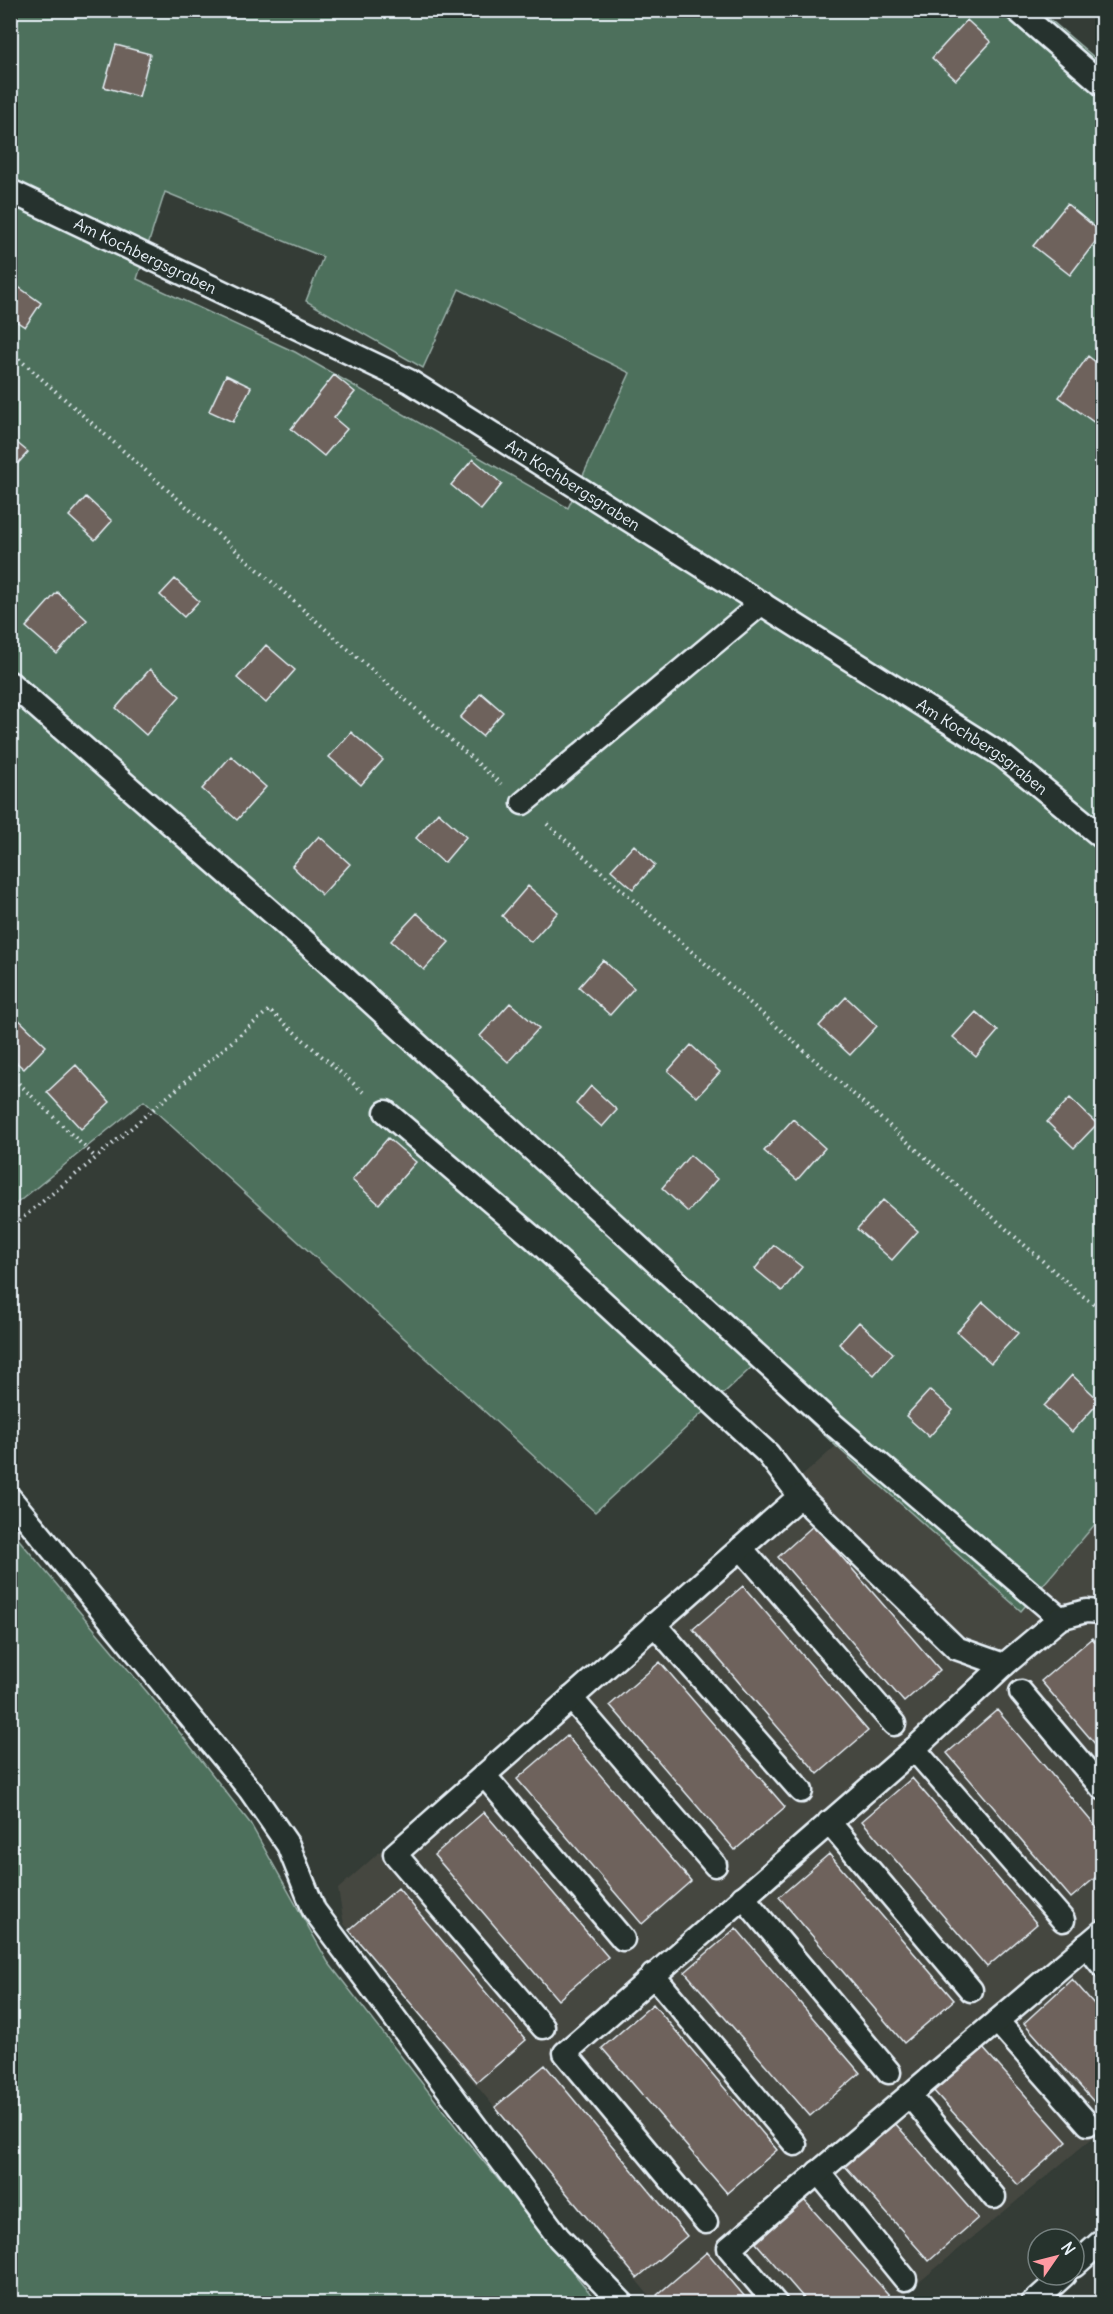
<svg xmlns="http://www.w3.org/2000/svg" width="1113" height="2314" font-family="Delius,sans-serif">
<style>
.built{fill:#454741}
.green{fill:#4e705b;stroke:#9bb0aa;stroke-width:1.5;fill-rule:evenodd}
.building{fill:#6e625b;stroke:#e8f1f8;stroke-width:1.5}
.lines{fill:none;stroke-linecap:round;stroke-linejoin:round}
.lane-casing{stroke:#e8f1f8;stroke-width:27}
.path{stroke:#e8f1f8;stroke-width:4;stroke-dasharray:1.5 4.5;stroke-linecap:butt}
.lane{stroke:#26332d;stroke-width:22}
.labels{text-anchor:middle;stroke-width:5;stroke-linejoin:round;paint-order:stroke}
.street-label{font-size:16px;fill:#e8f1f8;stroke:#26332d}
</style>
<rect width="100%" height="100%" fill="#343c36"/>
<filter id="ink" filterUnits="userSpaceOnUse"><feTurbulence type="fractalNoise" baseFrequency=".0167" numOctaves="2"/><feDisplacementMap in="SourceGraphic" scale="12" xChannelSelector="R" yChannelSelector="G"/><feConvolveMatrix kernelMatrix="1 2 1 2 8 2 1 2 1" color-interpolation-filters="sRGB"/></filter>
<g filter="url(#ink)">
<path class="built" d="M836 1446 1021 1611 1102 1516V2130L894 2303H655L344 1924 338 1889Z"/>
<path class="green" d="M1039 10 1102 64V1516L1021 1611 836 1446 752 1367 595 1512 144 1101 11 1208V11ZM165 192 323 257 306 301 423 368 459 289 630 373 568 508 295 352 137 279Z
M10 1529 163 1711 250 1823 328 1962 463 2136 598 2303H11Z"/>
<path class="building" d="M967 20 991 42 956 80 932 58Z
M116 45 150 54 139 97 104 87Z
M1067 204 1102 233 1070 275 1033 246Z
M10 281 41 303 25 327 10 317Z
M1088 356 1102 367V428L1059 397Z
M226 375 251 387 233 422 209 411Z
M334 375 355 392 334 418 347 429 324 456 291 429Z
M10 437 28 452 13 469 10 466Z
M473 459 502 484 481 510 451 485Z
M86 497 112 521 95 540 69 516Z
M1102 497V513L1095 507Z
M175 579 199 601 184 617 160 595Z
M57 592 87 620 57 654 26 627Z
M266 645 295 670 266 703 237 678Z
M150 669 180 696 146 735 116 708Z
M481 693 503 712 482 736 460 718Z
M351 732 383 760 361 785 329 757Z
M231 756 266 787 237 820 202 789Z
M438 812 466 837 444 863 416 838Z
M319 836 350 864 322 895 292 866Z
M634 845 655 865 633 889 611 870Z
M528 886 558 912 531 942 502 916Z
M417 913 449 942 424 970 391 941Z
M603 960 634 988 610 1015 579 987Z
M846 997 877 1026 850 1055 819 1026Z
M510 1003 539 1028 508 1062 480 1036Z
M11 1012 46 1046 24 1069 10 1057Z
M976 1012 998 1031 976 1057 953 1037Z
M691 1045 720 1072 697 1097 668 1071Z
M76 1065 110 1102 81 1129 47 1092Z
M591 1086 617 1110 602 1127 576 1104Z
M1070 1098 1097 1124 1074 1148 1047 1122Z
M793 1119 825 1148 797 1180 764 1151Z
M388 1138 416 1162 379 1204 352 1180Z
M690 1155 717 1179 688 1212 662 1188Z
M883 1200 918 1231 892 1260 857 1229Z
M774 1245 802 1267 782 1291 755 1269Z
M983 1302 1018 1333 991 1363 957 1332Z
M859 1322 893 1353 874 1375 839 1344Z
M1072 1375 1100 1401 1072 1432 1044 1406Z
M930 1390 953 1410 929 1437 906 1416Z
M814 1525 940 1670 904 1702 778 1557Z
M743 1586 868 1731 818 1774 693 1629Z
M1092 1638 1102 1650V1752L1041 1681Z
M660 1662 785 1807 735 1850 610 1705Z
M997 1710 1102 1834V1872L1071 1898 947 1753Z
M567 1736 691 1881 642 1924 517 1779Z
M912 1778 1037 1924 987 1967 862 1821Z
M484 1812 608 1957 558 2000 434 1855Z
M829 1854 954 2000 904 2043 779 1897Z
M398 1888 526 2040 477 2082 349 1930Z
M736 1928 860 2073 810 2116 685 1972Z
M1072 1979 1102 2013V2111L1024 2023Z
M653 2004 777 2150 727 2193 602 2048Z
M982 2047 1067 2142 1018 2185 933 2090Z
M545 2065 687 2236 637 2278 495 2107Z
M894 2122 978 2218 929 2261 845 2166Z
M804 2200 889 2295 880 2304H809L756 2243Z
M707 2252 751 2304H664L657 2295Z"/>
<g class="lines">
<defs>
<g id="lane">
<path d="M1017 10 1102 84"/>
<path id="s1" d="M10 191 409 381 1003 756 1102 837"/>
<path d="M10 683 309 945 828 1420 1060 1618 1086 1611 1102 1612"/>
<path d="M523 803 762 603"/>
<path d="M386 1112 536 1240 768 1454 800 1496"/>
<path d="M10 1498 250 1790 288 1845 314 1910 559 2238 623 2304"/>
<path d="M741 1548 894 1724"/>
<path d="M654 1624 801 1791"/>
<path d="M1021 1692 1102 1788"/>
<path d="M571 1698 715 1865"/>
<path d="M914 1749 1063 1920"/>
<path d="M484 1775 623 1939"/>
<path d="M829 1822 971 1990"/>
<path d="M743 1897 889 2072"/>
<path d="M1086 1945 1102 1965"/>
<path d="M653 1975 795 2144"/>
<path d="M997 2021 1088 2124"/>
<path d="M543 2027 395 1854 800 1496 956 1648 1004 1665"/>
<path d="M910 2096 994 2197"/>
<path d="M818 2172 905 2279"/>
<path d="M706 2222 565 2053 914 1749 1004 1665 1060 1618"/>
<path d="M1074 2266 1102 2241"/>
<path d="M776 2304 729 2248 1102 1932"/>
<path d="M1032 2304 1064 2275"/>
</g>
</defs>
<use href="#lane" class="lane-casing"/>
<path class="path" d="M10 351 501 784
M547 824 1080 1294 1102 1309
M10 1075 96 1158
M10 1228 96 1158 269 1010 363 1092"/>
<use href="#lane" class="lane"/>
</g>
</g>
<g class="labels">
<g class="street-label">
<text dy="6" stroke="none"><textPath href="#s1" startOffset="150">Am Kochbergsgraben</textPath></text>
<text dy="6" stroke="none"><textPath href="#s1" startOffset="636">Am Kochbergsgraben</textPath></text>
<text dy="6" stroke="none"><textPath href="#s1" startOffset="1122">Am Kochbergsgraben</textPath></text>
</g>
</g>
<rect width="1113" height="2314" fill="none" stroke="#26332d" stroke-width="36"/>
<rect x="18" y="18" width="1077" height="2278" fill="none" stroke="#e8f1f8" stroke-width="2" filter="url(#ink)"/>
<g transform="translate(1056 2257) rotate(55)"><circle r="28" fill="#26332d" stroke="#747f7e" stroke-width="1.5"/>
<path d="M0-4.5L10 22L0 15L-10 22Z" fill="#ff9aa2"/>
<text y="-9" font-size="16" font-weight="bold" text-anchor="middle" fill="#e8f1f8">N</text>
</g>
</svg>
